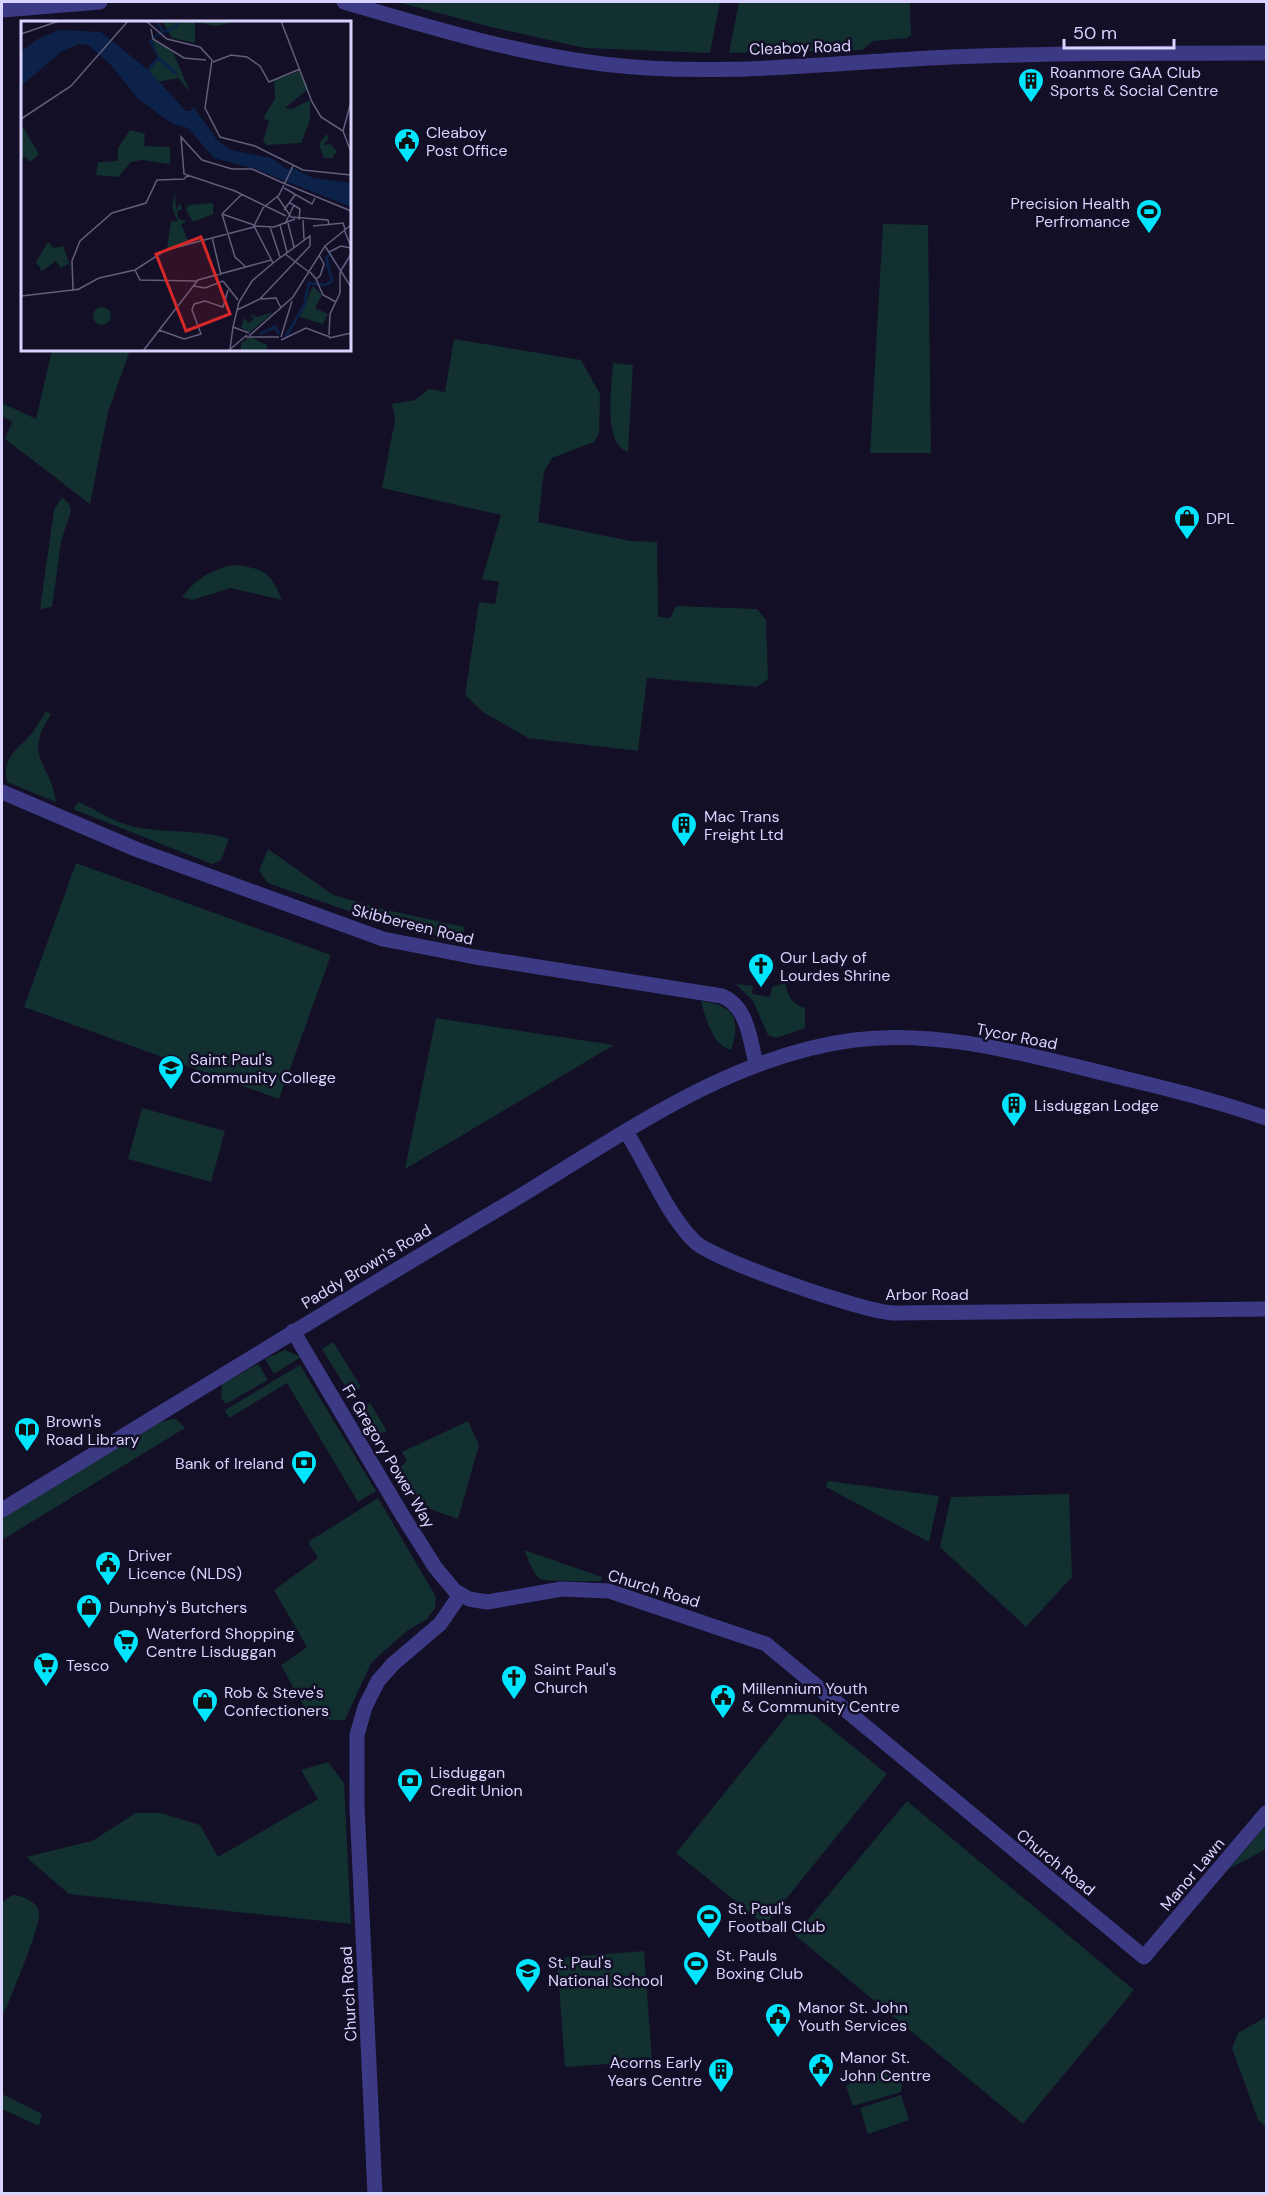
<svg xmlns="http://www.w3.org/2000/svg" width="1268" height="2195" font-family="'DM Sans',sans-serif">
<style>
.green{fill:#12302f}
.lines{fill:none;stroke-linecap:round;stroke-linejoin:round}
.minor{stroke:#3d3a85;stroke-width:15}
.labels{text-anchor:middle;stroke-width:5;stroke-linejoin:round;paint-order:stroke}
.street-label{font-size:16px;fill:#d9d4ff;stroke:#130f26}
.poi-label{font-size:16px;fill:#d9d4ff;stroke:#130f26;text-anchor:start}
.inset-river{fill:none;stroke:#0c2248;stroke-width:3}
.inset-road{fill:none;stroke:#625e7d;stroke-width:1.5}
.view{fill:#d62828;fill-opacity:0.15;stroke:#d62828;stroke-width:3}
.inset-edge{fill:none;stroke:#d9d4ff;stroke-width:3}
</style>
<rect width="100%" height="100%" fill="#130f26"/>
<path class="green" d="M397 2H720L710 53 585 48 491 27Z
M739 2H910L911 35 907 38 873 41 862 50 729 53Z
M883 224 928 225 931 453H870Z
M454 339 581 360 600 394 599 433 594 442 552 458 544 472 538 522 630 541 657 542 658 617 670 618 676 606 757 609 766 620 768 679 757 687 647 678 638 751 528 738 483 712 465 695 479 602 495 604 499 582 482 579 501 515 382 488 395 420 392 404 415 400 429 389 445 392Z
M52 350H130L108 412 90 504 5 439 12 422 2 416V403L36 419Z
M613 363 633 365 628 452C602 443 612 386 613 363Z
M62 497 69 504 71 511 61 542 52 607 40 609 54 510Z
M234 565C264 568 271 573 282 600L231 588 192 600 182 597C196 579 211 569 234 565Z
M46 711 51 714C22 758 51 763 56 802L7 782C3 761 12 753 26 740 34 732 40 721 46 711Z
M79 802C96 810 116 823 135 827 166 833 199 829 229 839L221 860 212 864 73 809Z
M268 849 333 895 387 910 464 927 463 939 386 924 268 883 259 871Z
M76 863 331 955 279 1099 24 1007Z
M785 983C788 996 791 1003 805 1008V1028L776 1038 768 1035 753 1001 736 984 753 986 752 994 770 997 772 987Z
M701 1001C733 1005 742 1018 731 1050 713 1046 705 1017 701 1001Z
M436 1018 614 1045 405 1169Z
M142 1108 225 1131 211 1182 128 1159Z
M333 1342 361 1387 350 1394 322 1349Z
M285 1350 301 1357 274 1374 265 1359Z
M258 1364 268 1380 226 1404 221 1398 222 1384Z
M300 1365 376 1491 358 1502 287 1383 229 1418 225 1410Z
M370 1403 387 1431 375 1436 360 1410Z
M171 1419H176L185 1428 2 1540V1518L159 1423Z
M468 1421 479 1445 458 1519 417 1504 397 1470 407 1461 402 1452Z
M828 1481 939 1496 929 1542 826 1487Z
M1069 1494 1072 1577 1026 1627 940 1547 951 1497Z
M378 1498 436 1597 435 1608 427 1619 408 1630 371 1663 345 1720C303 1723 300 1697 281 1665L307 1647 274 1590 318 1558 308 1542Z
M524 1550 602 1577 601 1581C592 1581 544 1582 540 1579 533 1573 528 1559 524 1550Z
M798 1702 887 1774 765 1925 676 1853Z
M328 1762 344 1783 351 1924 69 1894 26 1857 92 1841 136 1813H160L200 1825 218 1857 318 1799 301 1770Z
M907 1801 1134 1990 1023 2124 795 1935Z
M1266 1825V1849L1229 1869Z
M13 1895C21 1895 38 1902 39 1912 41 1928 9 2000 2 2019V1902Z
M644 1951 652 2061 565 2067 557 1958Z
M1266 2017V2127L1258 2120 1232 2048 1238 2033Z
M893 2070 902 2078 901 2092 853 2106 846 2086 861 2076Z
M2 2094 42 2114 39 2126 2 2109Z
M901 2095 909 2120 868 2134 860 2108Z"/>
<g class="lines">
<path class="minor" d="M344 2C429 27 514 53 603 64 710 77 822 64 930 58 1042 53 1154 53 1266 53
M2 10 100 2
M2 792 138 850 383 939 475 957 722 996C748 1007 750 1040 756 1064
M626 1132C649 1167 664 1210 694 1241 713 1260 866 1313 895 1313L1266 1309
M293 1331 401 1513 435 1567 455 1591 469 1599 487 1602 562 1589 609 1591 766 1644 1144 1957 1266 1813
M2 1510C170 1408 337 1304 507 1204 617 1139 724 1057 854 1040 940 1029 1028 1055 1111 1075 1163 1088 1216 1100 1266 1118
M375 2194 357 1806V1735L365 1707 378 1681 393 1664 440 1624 460 1595"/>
</g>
<defs>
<symbol id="building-pin" viewBox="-11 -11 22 30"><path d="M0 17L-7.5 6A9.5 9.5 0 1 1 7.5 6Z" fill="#00e5ff" stroke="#130f26"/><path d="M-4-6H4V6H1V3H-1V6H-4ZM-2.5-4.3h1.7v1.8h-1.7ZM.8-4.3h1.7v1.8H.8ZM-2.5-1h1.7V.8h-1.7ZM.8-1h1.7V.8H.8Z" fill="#111"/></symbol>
<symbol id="civic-pin" viewBox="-11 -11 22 30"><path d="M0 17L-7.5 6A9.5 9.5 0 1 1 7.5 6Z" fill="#00e5ff" stroke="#130f26"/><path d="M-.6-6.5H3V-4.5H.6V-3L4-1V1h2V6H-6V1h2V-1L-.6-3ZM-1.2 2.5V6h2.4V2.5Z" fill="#111"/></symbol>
<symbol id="stadium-pin" viewBox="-11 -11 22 30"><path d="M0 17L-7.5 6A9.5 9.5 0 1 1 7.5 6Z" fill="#00e5ff" stroke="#130f26"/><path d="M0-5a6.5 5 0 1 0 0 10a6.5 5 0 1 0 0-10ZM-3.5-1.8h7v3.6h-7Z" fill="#111"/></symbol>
<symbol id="shop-pin" viewBox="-11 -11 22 30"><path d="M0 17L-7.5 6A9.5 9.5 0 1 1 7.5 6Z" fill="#00e5ff" stroke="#130f26"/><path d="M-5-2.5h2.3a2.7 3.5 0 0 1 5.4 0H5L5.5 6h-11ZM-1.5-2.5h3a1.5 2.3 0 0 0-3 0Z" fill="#111"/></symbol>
<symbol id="church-pin" viewBox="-11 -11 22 30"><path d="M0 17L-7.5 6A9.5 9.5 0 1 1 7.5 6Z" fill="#00e5ff" stroke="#130f26"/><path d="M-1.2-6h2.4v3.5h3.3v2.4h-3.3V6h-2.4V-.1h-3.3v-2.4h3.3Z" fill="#111"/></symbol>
<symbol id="school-pin" viewBox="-11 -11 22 30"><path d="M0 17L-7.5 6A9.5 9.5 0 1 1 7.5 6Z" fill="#00e5ff" stroke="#130f26"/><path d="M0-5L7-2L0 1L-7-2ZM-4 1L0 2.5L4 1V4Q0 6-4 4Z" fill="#111"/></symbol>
<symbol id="library-pin" viewBox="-11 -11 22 30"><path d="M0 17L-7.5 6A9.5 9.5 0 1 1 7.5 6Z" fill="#00e5ff" stroke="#130f26"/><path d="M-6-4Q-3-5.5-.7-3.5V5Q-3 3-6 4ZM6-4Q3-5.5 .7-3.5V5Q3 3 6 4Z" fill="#111"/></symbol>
<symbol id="bank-pin" viewBox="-11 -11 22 30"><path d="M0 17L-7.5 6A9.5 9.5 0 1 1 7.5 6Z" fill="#00e5ff" stroke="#130f26"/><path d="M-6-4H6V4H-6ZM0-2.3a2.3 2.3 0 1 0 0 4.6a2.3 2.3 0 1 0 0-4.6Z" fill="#111"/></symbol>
<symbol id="supermarket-pin" viewBox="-11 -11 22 30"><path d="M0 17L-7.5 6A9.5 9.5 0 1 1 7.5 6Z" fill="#00e5ff" stroke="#130f26"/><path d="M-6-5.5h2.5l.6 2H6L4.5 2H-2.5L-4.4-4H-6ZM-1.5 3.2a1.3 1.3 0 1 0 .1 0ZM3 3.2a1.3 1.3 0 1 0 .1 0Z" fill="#111"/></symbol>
</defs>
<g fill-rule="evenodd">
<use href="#building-pin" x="1016" y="66" width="30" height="40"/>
<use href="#civic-pin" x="392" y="126" width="30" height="40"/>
<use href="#stadium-pin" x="1134" y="197" width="30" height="40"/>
<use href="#shop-pin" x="1172" y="503" width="30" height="40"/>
<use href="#building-pin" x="669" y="810" width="30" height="40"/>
<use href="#church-pin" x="746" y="951" width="30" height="40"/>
<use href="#school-pin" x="156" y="1053" width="30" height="40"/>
<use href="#building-pin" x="999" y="1090" width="30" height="40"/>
<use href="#library-pin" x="12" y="1415" width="30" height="40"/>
<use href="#bank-pin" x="289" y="1448" width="30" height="40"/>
<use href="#civic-pin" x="93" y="1549" width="30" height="40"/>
<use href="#shop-pin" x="74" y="1592" width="30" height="40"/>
<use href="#supermarket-pin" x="111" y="1627" width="30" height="40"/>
<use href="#supermarket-pin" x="31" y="1650" width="30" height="40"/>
<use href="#church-pin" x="499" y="1663" width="30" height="40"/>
<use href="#civic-pin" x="708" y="1682" width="30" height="40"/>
<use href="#shop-pin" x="190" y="1686" width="30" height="40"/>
<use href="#bank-pin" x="395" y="1766" width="30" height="40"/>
<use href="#stadium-pin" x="694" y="1902" width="30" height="40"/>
<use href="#stadium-pin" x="681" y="1949" width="30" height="40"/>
<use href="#school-pin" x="513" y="1956" width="30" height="40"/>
<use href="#civic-pin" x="763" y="2001" width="30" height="40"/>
<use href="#civic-pin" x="806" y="2051" width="30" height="40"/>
<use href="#building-pin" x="706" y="2056" width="30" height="40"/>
</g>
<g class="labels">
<g class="street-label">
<text transform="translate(800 47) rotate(-2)" y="6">Cleaboy Road</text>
<text transform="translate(413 924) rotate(14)" y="6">Skibbereen Road</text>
<text transform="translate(1017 1036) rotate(11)" y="6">Tycor Road</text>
<text transform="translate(366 1266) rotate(-31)" y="6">Paddy Brown's Road</text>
<text x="927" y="1300">Arbor Road</text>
<text transform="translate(389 1456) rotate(59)" y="6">Fr Gregory Power Way</text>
<text transform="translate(654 1588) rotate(17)" y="6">Church Road</text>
<text transform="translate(1056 1862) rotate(39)" y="6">Church Road</text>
<text transform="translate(1192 1874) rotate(-50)" y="6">Manor Lawn</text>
<text transform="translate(348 1994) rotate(-93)" y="6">Church Road</text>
</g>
<g class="poi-label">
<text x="1050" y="78">Roanmore GAA Club<tspan x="1050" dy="18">Sports &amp; Social Centre</tspan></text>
<text x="426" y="138">Cleaboy<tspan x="426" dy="18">Post Office</tspan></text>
<text x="1130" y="209" text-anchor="end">Precision Health<tspan x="1130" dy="18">Perfromance</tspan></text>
<text x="1206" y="524">DPL</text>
<text x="704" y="822">Mac Trans<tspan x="704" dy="18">Freight Ltd</tspan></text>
<text x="780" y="963">Our Lady of<tspan x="780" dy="18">Lourdes Shrine</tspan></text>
<text x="190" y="1065">Saint Paul's<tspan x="190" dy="18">Community College</tspan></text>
<text x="1034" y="1111">Lisduggan Lodge</text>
<text x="46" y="1427">Brown's<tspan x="46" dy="18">Road Library</tspan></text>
<text x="284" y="1469" text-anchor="end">Bank of Ireland</text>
<text x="128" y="1561">Driver<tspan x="128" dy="18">Licence (NLDS)</tspan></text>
<text x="109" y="1613">Dunphy's Butchers</text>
<text x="146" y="1639">Waterford Shopping<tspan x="146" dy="18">Centre Lisduggan</tspan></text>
<text x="66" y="1671">Tesco</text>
<text x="534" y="1675">Saint Paul's<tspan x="534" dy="18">Church</tspan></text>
<text x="742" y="1694">Millennium Youth<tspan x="742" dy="18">&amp; Community Centre</tspan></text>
<text x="224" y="1698">Rob &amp; Steve's<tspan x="224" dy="18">Confectioners</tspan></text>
<text x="430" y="1778">Lisduggan<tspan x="430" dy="18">Credit Union</tspan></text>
<text x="728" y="1914">St. Paul's<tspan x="728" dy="18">Football Club</tspan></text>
<text x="716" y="1961">St. Pauls<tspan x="716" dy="18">Boxing Club</tspan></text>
<text x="548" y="1968">St. Paul's<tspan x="548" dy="18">National School</tspan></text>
<text x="798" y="2013">Manor St. John<tspan x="798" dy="18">Youth Services</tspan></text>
<text x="840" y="2063">Manor St.<tspan x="840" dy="18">John Centre</tspan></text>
<text x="702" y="2068" text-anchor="end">Acorns Early<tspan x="702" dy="18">Years Centre</tspan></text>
</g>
</g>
<g transform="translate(21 21)">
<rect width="330" height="330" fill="#130f26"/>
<path d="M141 0H211L213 1 195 5 174 1V22L151 17ZM131 18 152 31 169 71 157 57 136 61 128 50 138 37ZM279 50 287 68 264 87 271 88 289 79V99L280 122 246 124 242 120 248 100 242 97 254 78 253 59ZM0 103 18 133 9 141 4 135 0 139ZM109 109 124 113 123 125 149 126V143L121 139 110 141 97 156 75 154 77 141 97 140V127ZM306 113 308 117 302 124 309 123 316 130 311 137H303L298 123ZM154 171 155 189 159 182 161 188 156 190 157 197 166 201 160 203 168 222 146 228 150 200 157 201 151 186ZM192 182V193L172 201 165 189 167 184ZM27 221 33 227 42 225 50 247 47 243 40 247 35 240 21 250 15 241ZM292 265 301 274 294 287 307 293 302 303 279 296ZM72 295a9 9 0 1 1 18 0a9 9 0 1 1-18 0ZM253 291 229 311 220 307 223 297 228 302 233 298 229 292 235 296ZM229 316 246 324 245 329 249 330H220V322Z" fill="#12302f"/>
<path d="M135 0H137L144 11 131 19 138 37 128 50 165 90H171L170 85 174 88 196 119 210 129 251 137 266 149 270 146 292 157 330 162V186L234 148 193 137 167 107 152 103 118 79 89 43 67 24 57 23 40 31 0 65V31L17 18 38 9 80 11 126 48 136 36 128 20 140 10Z" fill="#0c2248"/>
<path class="inset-river" d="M144 11 156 5 155 0M137 37 156 53M239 313 254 306 258 313M264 317 283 285 288 262 304 264 311 260 305 237 310 232"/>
<path class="inset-road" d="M125 0 146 18 179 26 191 39 184 87 199 116 234 125 282 149 330 154M260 0 291 81 300 96 322 110M130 8 132 18 163 37 185 39M0 13 38 0M192 41 210 34 226 36 239 45 248 61 279 48M330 81 322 110 330 131M0 98 50 65 107 0M262 162 231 148H211L181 139 160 116 163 153 214 170 265 195M262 162 330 190M263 167 291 183 294 177M256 175 270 196 307 199 308 204M269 182 279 188 278 199M263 189 274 174M201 193 214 236 224 245M201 193 233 204M201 193 221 173M282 199 283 218M267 202 273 226M264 203 273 184M259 204 266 231M233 205 253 206 274 198M292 205 322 202 324 208M249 206 259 236M323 208 330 226M191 216 200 254M304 225 330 266M308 231 320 225 330 227M264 233 288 251M252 242 289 215V225M114 249 119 259 176 260M289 251 295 258 299 255 303 243 298 234M319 251 330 233M295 258 302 274 315 281M202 260 217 279M173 265 184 267 202 260M58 268 52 269 51 240 59 220 91 192 125 182 136 159 163 158 167 154M56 269 78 257 114 249 145 229 233 206M0 275 52 269M239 278 255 277 260 287M173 283 184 280 202 286 207 269M216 289 239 278 289 225M138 309 163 318 180 313 171 289 173 283M228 312 212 306 218 281 231 260 252 242 233 205 242 187 258 174 272 145M308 314 309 293 319 272V251M228 315 272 276 304 225 330 204M225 316H258M260 316 271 280M308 317 330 312M260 319 285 307 309 316M209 328 212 306M122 330 177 259 250 239M207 330 226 314"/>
<path class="view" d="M180 216 209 293 165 310 135 233Z"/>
<rect width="330" height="330" class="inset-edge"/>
</g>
<rect width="1268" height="2195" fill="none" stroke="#d9d4ff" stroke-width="6"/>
<path d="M1064 39v9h110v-9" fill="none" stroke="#d9d4ff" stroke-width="3"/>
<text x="1073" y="39" font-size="18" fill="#d9d4ff" stroke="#130f26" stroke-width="4.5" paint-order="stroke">50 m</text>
</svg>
